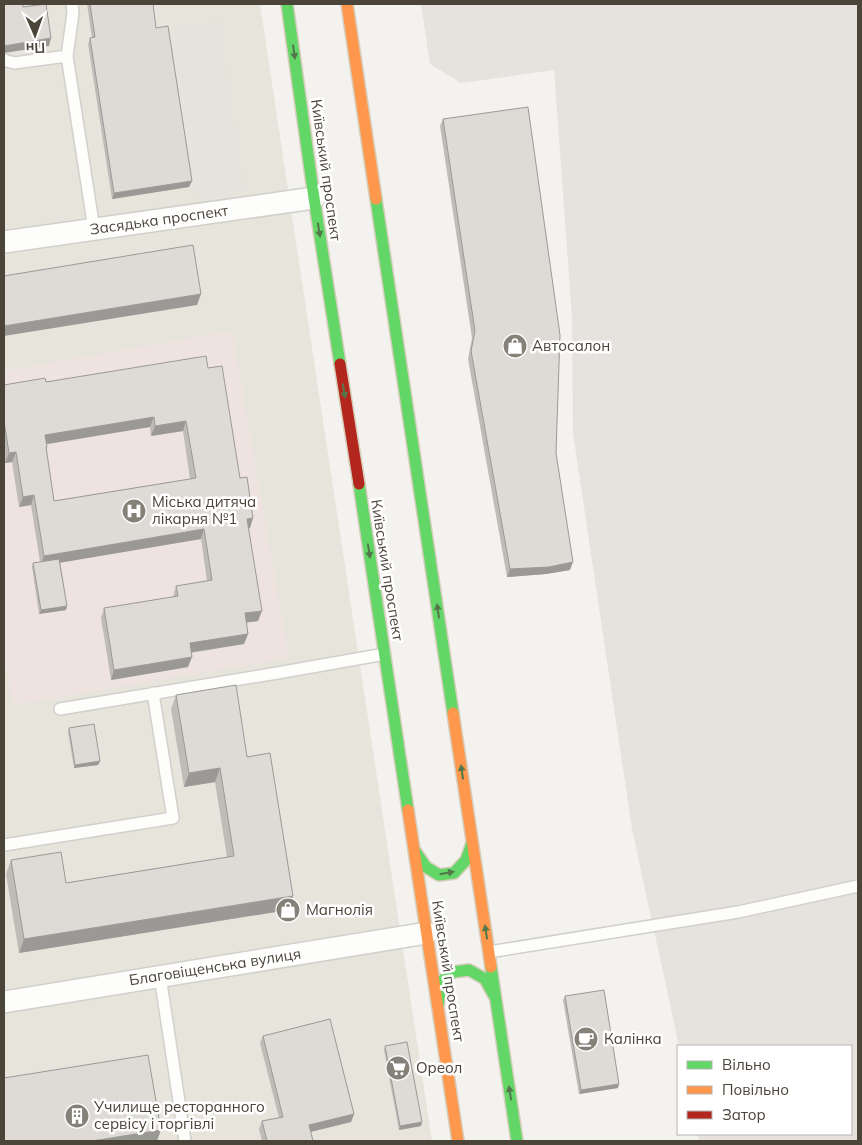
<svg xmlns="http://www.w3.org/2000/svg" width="862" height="1145" font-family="Mulish,sans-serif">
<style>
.residential{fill:#e7e4dc}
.industrial{fill:#e6e2de}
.medical{fill:#eee3df}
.parking{fill:#e6e3df}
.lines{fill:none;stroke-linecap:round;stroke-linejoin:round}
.lane-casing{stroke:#d2d0cb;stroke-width:14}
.street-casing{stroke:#d2d0cb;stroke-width:24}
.fast-casing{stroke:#d6cebb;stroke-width:14}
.slow-casing{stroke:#d6cebb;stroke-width:14}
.jam-casing{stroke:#d6cebb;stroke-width:14}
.lane{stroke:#fdfdfc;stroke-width:11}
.street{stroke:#fdfdfc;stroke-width:21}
.fast{stroke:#63d668;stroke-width:11}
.slow{stroke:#ff974d;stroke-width:11}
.jam{stroke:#b3261e;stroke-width:11}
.wall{fill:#bfbcb8;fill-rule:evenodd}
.shaded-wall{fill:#9b9996}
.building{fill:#dedbd6;stroke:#9b9996;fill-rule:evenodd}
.oneway{fill:#537749}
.labels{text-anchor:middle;stroke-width:5;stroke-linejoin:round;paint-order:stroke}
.street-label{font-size:15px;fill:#4b4439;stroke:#fff}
.poi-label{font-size:15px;fill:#4b4439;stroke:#fff;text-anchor:start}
</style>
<rect width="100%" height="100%" fill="#f4f2ee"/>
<path class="residential" d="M4 4H260L432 1141H4Z"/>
<path class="industrial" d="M421 4H858V1141H699L697 1134H851V1046H679L632 829 573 433 572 317 554 70 461 83 430 64Z"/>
<path class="medical" d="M232 331 289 658 13 705 4 651V371Z"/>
<path class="parking" d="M218 22 244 191 199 198 173 29Z"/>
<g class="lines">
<defs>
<path id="lane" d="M67 56 73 13 72 4
M4 60 14 63 67 56 94 229
M60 709 283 672 385 654
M4 845 173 818 153 693
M489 952 738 912 858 886
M160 976 185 1141"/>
<path id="street" d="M4 242 314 198
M4 1002 427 933"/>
<path id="fast" d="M287 4 314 198 340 364
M376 199 453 713
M359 484 408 810
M415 851 426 867 439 875 454 873 466 860 472 843
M491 967 517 1141
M438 1005 442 981 453 972 469 970 485 979 495 997"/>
<path id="slow" d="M347 4 376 199
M453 713 491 967
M408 810 458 1141"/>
<path id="jam" d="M340 364 359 484"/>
</defs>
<use href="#lane" class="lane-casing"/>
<use href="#street" class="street-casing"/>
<use href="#fast" class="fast-casing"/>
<use href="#slow" class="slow-casing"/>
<use href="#jam" class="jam-casing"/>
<use href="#lane" class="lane"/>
<use href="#street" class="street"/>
<use href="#fast" class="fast"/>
<use href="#slow" class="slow"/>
<use href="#jam" class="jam"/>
</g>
<path class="wall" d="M87 4H153L156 28 192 181 189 187 112 199 88 44 90 38H92Z
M443 119 556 453 570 570 546 574 507 577 468 359 472 338 440 126Z
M208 368 240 478 250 528H248L258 621 246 623 248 634 244 644 191 653 188 667 111 680 101 618 104 608 173 597 176 586 207 581 201 539 60 562 67 606 66 610 39 614 32 567 33 563 40 562 31 505 19 507 12 462 5 463 4 453V385ZM150 427 151 436 183 431 190 479 54 501 46 449 47 444Z
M176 695 247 757 293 896 288 910 19 953 6 874 11 860 66 883 227 857 215 782 184 787 171 709Z
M69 728 100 761 98 765 74 768 68 732Z
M565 996 618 1088 579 1094 563 1000Z
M263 1036 354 1114 351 1122 310 1132 313 1141H262L259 1129 262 1121 279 1118 260 1043Z
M385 1046 422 1122 421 1126 399 1130 384 1050Z"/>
<path class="shaded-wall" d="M51 38 49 46 4 53V46Z
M192 181 189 187 112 199 114 193Z
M201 294 197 305 4 336V326Z
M154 417 150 427 41 445 45 435Z
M186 421 183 431 151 436 155 426Z
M16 452 12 462 5 463 9 453Z
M34 495 31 505 19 507 23 497Z
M253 518 250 528 243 529 247 519Z
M204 529 201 539 41 566 44 556Z
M573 562 570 570 546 574 507 577 510 569Z
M67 606 66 610 39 614 41 610Z
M262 611 258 621 241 623 245 613Z
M248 634 244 644 186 653 190 643Z
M192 657 188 667 111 680 114 670Z
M100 761 98 765 74 768 75 765Z
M220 768 215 782 184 787 189 773Z
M293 896 288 910 19 953 24 939Z
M619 1084 618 1088 579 1094 581 1090Z
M354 1114 351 1122 306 1133 309 1125Z
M422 1122 421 1126 399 1130 400 1126Z
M161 1130 157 1141H92Z"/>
<path class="building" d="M4 4H23V7L46 4 51 38 4 46Z
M90 4H153L156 28 168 26 192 181 114 193 90 38 95 37Z
M528 107 560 335 556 453 573 562 549 567 510 569 471 351 475 331 443 119Z
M193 245 201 294 4 326V276Z
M206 356 208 368 222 366 240 478 247 477 253 518 247 519 262 611 245 613 248 634 190 643 192 657 114 670 104 608 178 596 176 586 212 580 204 529 44 556 34 495 23 497 16 452 9 453 4 421V385L45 378 46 382ZM154 417 155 426 186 421 196 478 54 501 46 447H47L45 435Z
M59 559 67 606 41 610 33 563Z
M236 685 247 757 270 753 293 896 24 939 11 860 61 852 66 883 234 856 220 768 189 773 176 695Z
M94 724 100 761 75 765 69 728Z
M604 990 619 1084 581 1090 565 996Z
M330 1019 354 1114 309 1125 313 1141H267L262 1121 283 1117 263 1036Z
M407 1042 422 1122 400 1126 385 1046Z
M148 1055 161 1130 92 1141H4V1078Z"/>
<defs><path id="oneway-solid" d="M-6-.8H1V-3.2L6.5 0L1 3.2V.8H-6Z" transform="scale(1.25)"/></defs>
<g class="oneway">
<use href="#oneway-solid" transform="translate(294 52) rotate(82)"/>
<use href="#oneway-solid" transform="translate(319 230) rotate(81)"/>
<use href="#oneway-solid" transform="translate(344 391) rotate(81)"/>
<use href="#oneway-solid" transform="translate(369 551) rotate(81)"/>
<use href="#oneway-solid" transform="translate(438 611) rotate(-98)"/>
<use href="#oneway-solid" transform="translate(462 772) rotate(-98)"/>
<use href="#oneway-solid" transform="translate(447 873) rotate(-10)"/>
<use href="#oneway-solid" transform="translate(486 932) rotate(-99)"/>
<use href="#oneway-solid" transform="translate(510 1093) rotate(-99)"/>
</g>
<defs>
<symbol id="shop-disc" viewBox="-11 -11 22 22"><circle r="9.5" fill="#868178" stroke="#fff"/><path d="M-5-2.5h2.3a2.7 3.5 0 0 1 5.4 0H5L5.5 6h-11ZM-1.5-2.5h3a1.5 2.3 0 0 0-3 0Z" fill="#fff"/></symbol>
<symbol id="hospital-disc" viewBox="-11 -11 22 22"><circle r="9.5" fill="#868178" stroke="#fff"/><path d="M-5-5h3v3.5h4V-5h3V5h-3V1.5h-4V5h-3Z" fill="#fff"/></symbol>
<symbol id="cafe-disc" viewBox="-11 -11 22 22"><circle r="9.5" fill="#868178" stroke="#fff"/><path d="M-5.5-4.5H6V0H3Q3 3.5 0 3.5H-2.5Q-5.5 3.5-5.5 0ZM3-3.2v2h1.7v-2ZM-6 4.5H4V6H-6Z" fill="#fff"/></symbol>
<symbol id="supermarket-disc" viewBox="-11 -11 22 22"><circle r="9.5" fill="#868178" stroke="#fff"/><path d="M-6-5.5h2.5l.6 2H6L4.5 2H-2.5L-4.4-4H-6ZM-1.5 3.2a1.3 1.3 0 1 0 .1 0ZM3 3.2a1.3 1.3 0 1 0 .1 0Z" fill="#fff"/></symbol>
<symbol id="building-disc" viewBox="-11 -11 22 22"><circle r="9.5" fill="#868178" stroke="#fff"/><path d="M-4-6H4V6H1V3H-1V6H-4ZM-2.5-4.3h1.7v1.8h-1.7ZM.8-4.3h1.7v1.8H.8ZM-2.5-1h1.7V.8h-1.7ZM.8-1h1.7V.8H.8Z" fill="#fff"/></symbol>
</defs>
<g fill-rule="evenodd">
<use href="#shop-disc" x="501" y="332" width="28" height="28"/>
<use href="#hospital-disc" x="120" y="497" width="28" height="28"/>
<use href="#shop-disc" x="274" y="896" width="28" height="28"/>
<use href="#cafe-disc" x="572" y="1025" width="28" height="28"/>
<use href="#supermarket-disc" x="384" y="1054" width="28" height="28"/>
<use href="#building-disc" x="63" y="1102" width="28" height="28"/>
</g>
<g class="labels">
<g class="street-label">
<text transform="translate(326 170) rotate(82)" y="5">Київський проспект</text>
<text transform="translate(159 220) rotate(-8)" y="5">Засядька проспект</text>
<text transform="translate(387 570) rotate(81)" y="5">Київський проспект</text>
<text transform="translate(215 967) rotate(-9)" y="5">Благовіщенська вулиця</text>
<text transform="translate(448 971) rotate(81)" y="5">Київський проспект</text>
</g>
<g class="poi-label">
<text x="532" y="351">Автосалон</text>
<text x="152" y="507">Міська дитяча<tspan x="152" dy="17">лікарня №1</tspan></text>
<text x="306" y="915">Магнолія</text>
<text x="604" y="1044">Калінка</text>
<text x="416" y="1073">Ореол</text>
<text x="94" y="1112">Училище ресторанного<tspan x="94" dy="17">сервісу і торгівлі</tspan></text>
</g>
</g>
<rect width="862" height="1145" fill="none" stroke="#4b4439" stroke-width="10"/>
<rect x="677" y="1045" width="175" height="90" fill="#ffffff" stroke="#b7b4b0"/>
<rect x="687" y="1061" width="25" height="8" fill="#63d668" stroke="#b7b4b0"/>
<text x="722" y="1070" font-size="15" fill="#4b4439">Вільно</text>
<rect x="687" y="1086" width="25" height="8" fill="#ff974d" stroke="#b7b4b0"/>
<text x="722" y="1095" font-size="15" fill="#4b4439">Повільно</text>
<rect x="687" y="1111" width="25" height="8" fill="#b3261e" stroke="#b7b4b0"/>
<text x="722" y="1120" font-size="15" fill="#4b4439">Затор</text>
<g transform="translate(35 35) rotate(178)" stroke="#ffffff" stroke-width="4" paint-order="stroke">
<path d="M0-4L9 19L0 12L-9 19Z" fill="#4b4439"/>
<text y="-8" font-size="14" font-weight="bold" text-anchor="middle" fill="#4b4439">Пн</text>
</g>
</svg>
